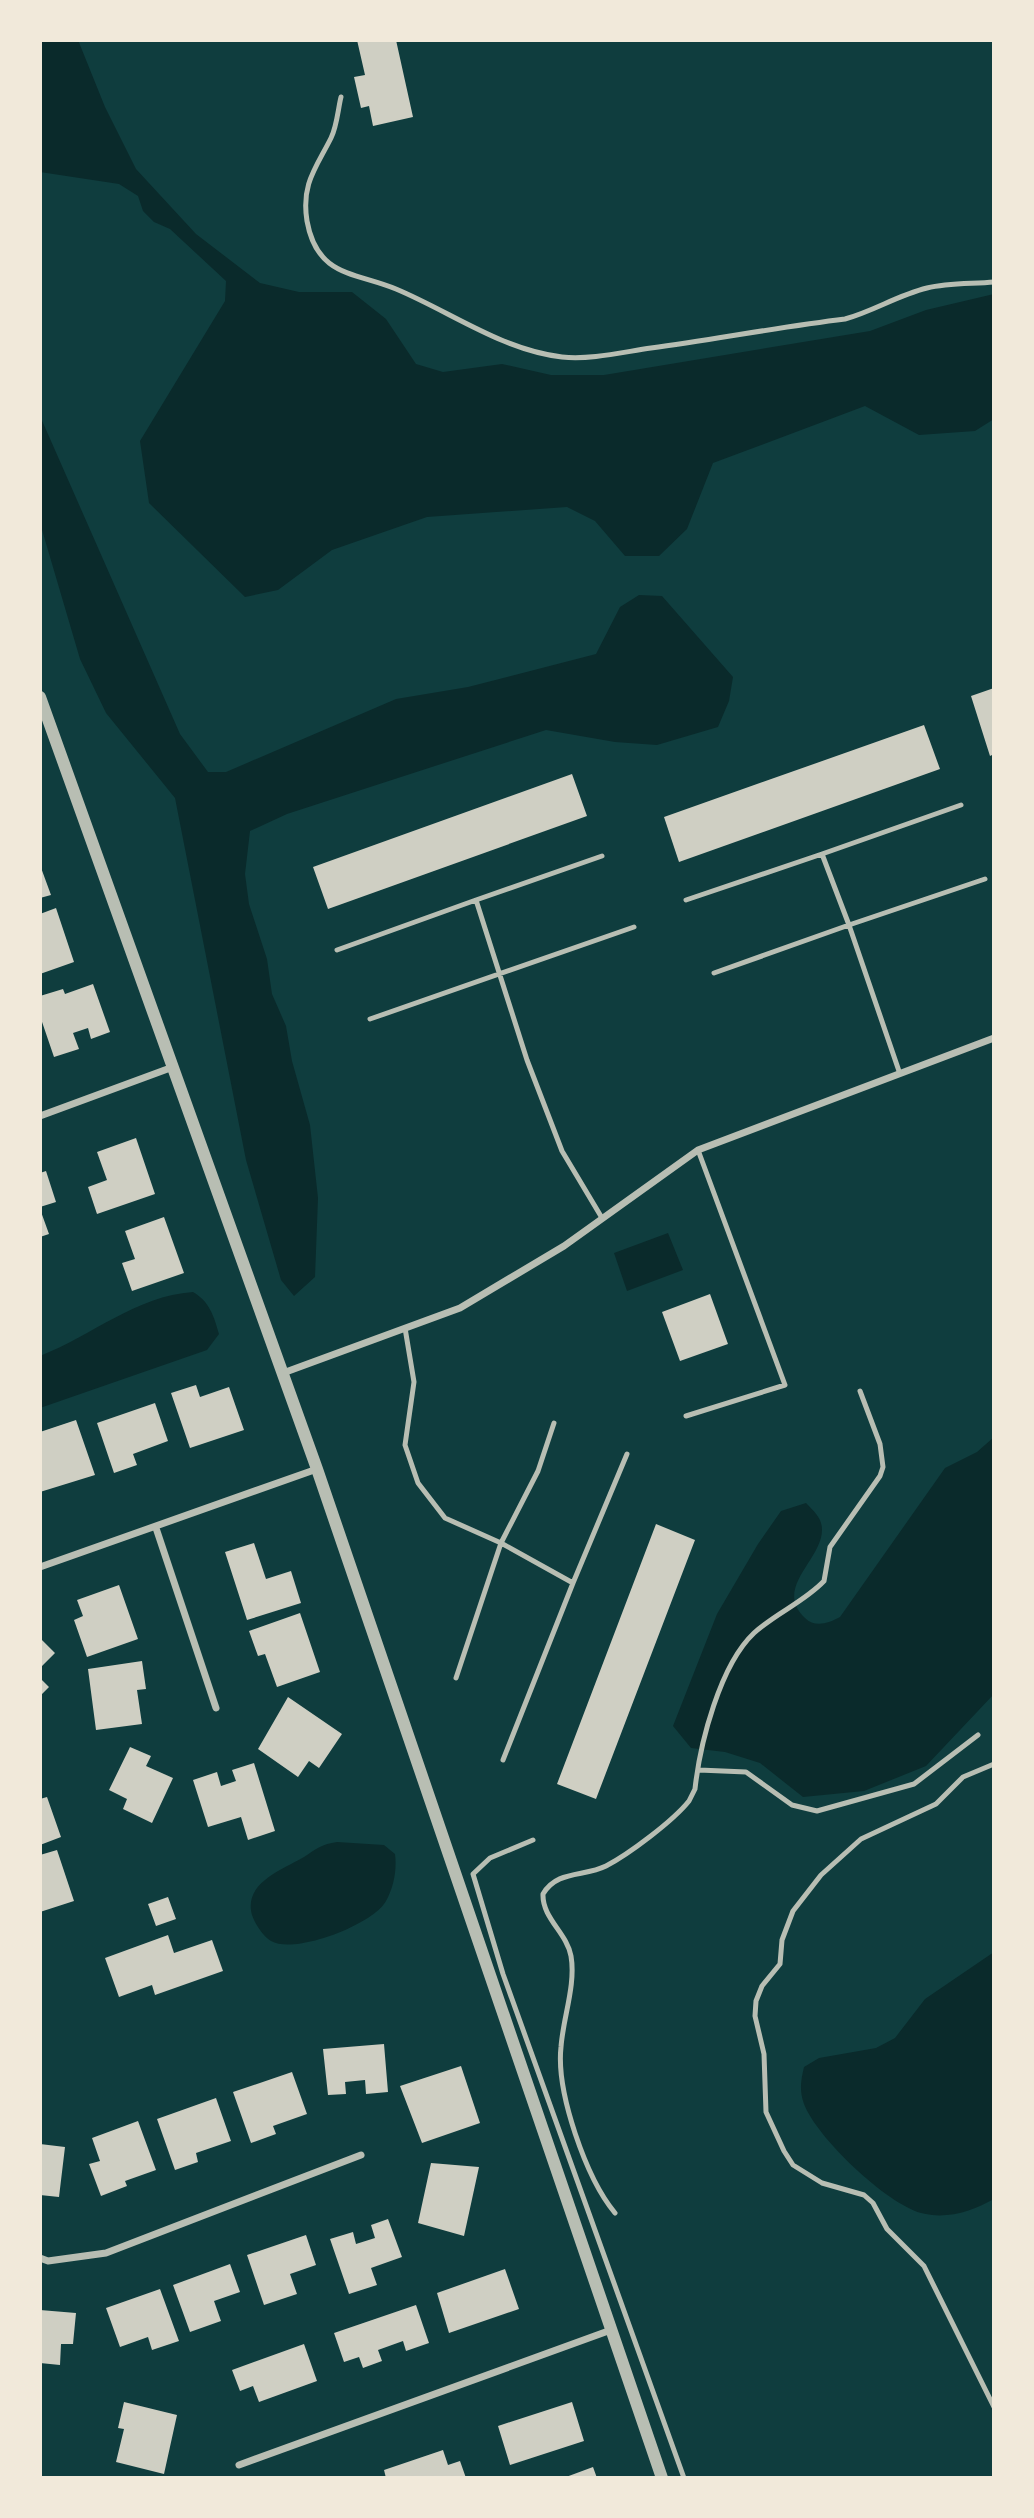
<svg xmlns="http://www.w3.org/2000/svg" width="1034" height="2518" font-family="Rubik,sans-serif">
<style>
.water{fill:#0a2a2b}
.building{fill:#cfcfc3}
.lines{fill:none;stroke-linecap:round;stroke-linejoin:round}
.service{stroke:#b8beb3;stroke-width:5}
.minor{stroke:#b8beb3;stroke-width:7}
.tertiary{stroke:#b8beb3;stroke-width:12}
</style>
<rect width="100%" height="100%" fill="#0f3d3e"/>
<path class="water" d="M40 40H78L105 107 136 169 196 234 260 283 299 292H352L386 319 416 364 443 372 502 364 551 375H604L870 331 926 310 994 294V419L975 431 919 435 865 406 713 463 687 529 659 556H625L595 521 567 507 427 517 332 550 278 590 245 597 149 503 140 441 225 301 226 281 170 229 154 222 143 211 138 196 119 184 40 172Z
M40 416 180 734 208 772H226L396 699 468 687 596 654 620 607 639 595 662 596 733 677 729 701 718 727 657 745 615 742 546 730 287 814 250 831 245 874 249 904 267 959 272 994 286 1026 292 1061 310 1125 318 1198 315 1277 294 1296 281 1280 246 1160 175 798 106 713 80 659 40 523Z
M668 1233 683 1270 627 1291 614 1253Z
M193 1292C209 1301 214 1316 219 1334L207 1350 40 1408V1356C93 1335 136 1296 193 1292Z
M994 1437V1694L926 1766 864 1791 803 1797 760 1763 725 1752 691 1748 673 1726 717 1614 758 1544 781 1511 806 1503C814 1512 822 1517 822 1530 822 1560 773 1588 805 1618 815 1628 829 1623 840 1617L945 1468 977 1452Z
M337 1842 384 1845 395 1854C397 1869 394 1887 386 1901 374 1924 295 1955 271 1941 263 1936 255 1924 252 1915 243 1883 282 1870 304 1857 316 1849 322 1844 337 1842Z
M994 1952V2199C972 2211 947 2220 921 2213 886 2203 817 2138 804 2104 799 2090 801 2080 804 2067L819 2058 876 2048 895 2038 925 1999Z"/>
<path class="building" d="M357 40H396L413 117 373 126 369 106 361 108 354 77 365 75Z
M994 688V754L990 756 971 696Z
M924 725 940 769 679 862 664 817Z
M572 774 587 816 328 909 313 867Z
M40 865 51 895 40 898Z
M56 908 74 962 40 974V914Z
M93 984 110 1032 91 1039 88 1028 73 1033 79 1049 54 1057 40 1016V996L63 989 65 994Z
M136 1138 155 1194 97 1214 88 1187 107 1180 97 1152Z
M46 1171 56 1202 40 1207V1173Z
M40 1209 49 1234 40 1237Z
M164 1217 184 1273 132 1291 122 1263 135 1259 125 1231Z
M710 1294 728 1344 680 1361 662 1312Z
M196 1385 200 1397 229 1387 244 1430 190 1448 171 1393Z
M155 1403 168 1441 133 1454 137 1465 114 1473 97 1423Z
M76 1420 95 1475 40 1492V1432Z
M656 1524 695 1540 596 1799 557 1784Z
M254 1543 266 1579 291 1571 301 1603 247 1620 225 1552Z
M119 1585 138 1639 87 1657 74 1620 83 1616 77 1600Z
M300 1613 320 1672 277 1687 265 1654 258 1656 249 1631Z
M40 1638 55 1653 40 1668Z
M142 1661 146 1689 137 1690 142 1724 96 1730 88 1669Z
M40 1678 49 1687 40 1696Z
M288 1697 342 1734 319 1768 309 1761 298 1777 258 1749Z
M130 1747 151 1756 146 1766 173 1778 152 1823 123 1809 127 1799 109 1790Z
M254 1763 275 1831 248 1840 241 1817 208 1827 193 1780 217 1772 221 1786 236 1781 232 1770Z
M47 1797 61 1837 40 1845V1799Z
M57 1850 74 1901 40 1912V1855Z
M168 1897 176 1919 156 1926 148 1904Z
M168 1935 174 1953 212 1940 223 1971 155 1995 152 1985 119 1997 105 1958Z
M384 2044 388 2092 366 2094 365 2080 345 2082 346 2094 328 2095 323 2049Z
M461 2066 480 2123 422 2143 400 2086Z
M292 2072 307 2114 273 2126 276 2134 251 2143 233 2092Z
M216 2098 231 2141 196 2153 198 2162 175 2170 157 2119Z
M138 2121 156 2170 125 2181 127 2186 101 2196 89 2164 100 2161 92 2138Z
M40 2144 65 2147 59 2197 40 2195Z
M431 2163 479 2167 464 2236 418 2223Z
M388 2219 402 2257 371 2268 377 2285 349 2294 330 2239 353 2232 356 2244 375 2238 371 2225Z
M306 2235 316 2265 290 2274 297 2294 264 2305 247 2255Z
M230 2264 240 2292 214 2301 221 2321 190 2332 173 2285Z
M505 2269 519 2309 449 2333 437 2293Z
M160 2289 179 2341 152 2350 148 2337 120 2347 106 2308Z
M416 2305 429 2343 406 2351 403 2341 378 2350 382 2361 363 2368 359 2357 344 2362 334 2333Z
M40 2310 76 2313 73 2344H61L60 2365 40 2363Z
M304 2344 317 2381 259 2402 253 2386 240 2391 232 2370Z
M124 2402 177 2415 164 2474 116 2462 124 2429 118 2428Z
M572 2402 584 2441 510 2465 498 2426Z
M443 2450 448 2465 460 2461 466 2478H386L384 2470Z
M593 2467 597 2478H566V2477Z"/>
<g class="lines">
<path class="service" d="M341 97C338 109 337 126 331 138 316 168 301 184 307 221 317 277 355 272 396 289 451 312 502 350 562 357 591 360 623 352 651 348 716 339 780 327 845 319 874 311 898 295 927 288 948 283 972 284 994 282
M602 856 476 900 527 1060 562 1151 602 1218
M686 900 822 854
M337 950 476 900
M714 973 849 925 822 854 961 805
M370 1019 634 927
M900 1074 849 925 985 879
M405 1328 414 1382 405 1445 418 1483 445 1518 501 1543 456 1678
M686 1416 785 1385 698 1150
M573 1583 627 1454
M503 1760 573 1583 501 1543 538 1471 554 1423
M994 1764 963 1777 936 1804 861 1839 821 1875 793 1911 782 1940 780 1964 762 1986 756 2001 755 2016 764 2054 766 2112 784 2151 793 2165 822 2183 864 2195 873 2203 887 2229 924 2266 994 2407
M699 1770 746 1772 792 1805 817 1811 914 1784 978 1735
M533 1840 490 1858 473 1874 503 1974 684 2478
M615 2213C586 2178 556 2092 561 2047 563 2018 576 1985 571 1956 567 1933 542 1918 543 1894 557 1870 584 1877 606 1866 629 1854 673 1821 689 1801L695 1789C700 1743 720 1665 754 1633 776 1613 804 1602 824 1581L830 1547 880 1476 883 1467 880 1444 860 1391"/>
<path class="minor" d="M40 1116 173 1067
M283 1373 460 1308 564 1246 698 1150 994 1038
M156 1528 216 1708
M40 1567 317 1469
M40 2258 48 2261 106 2253 361 2155
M239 2465 611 2330"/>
<path class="tertiary" d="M40 697 317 1469 662 2478"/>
</g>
<rect width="1034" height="2518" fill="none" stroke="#f1e9da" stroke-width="84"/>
</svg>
